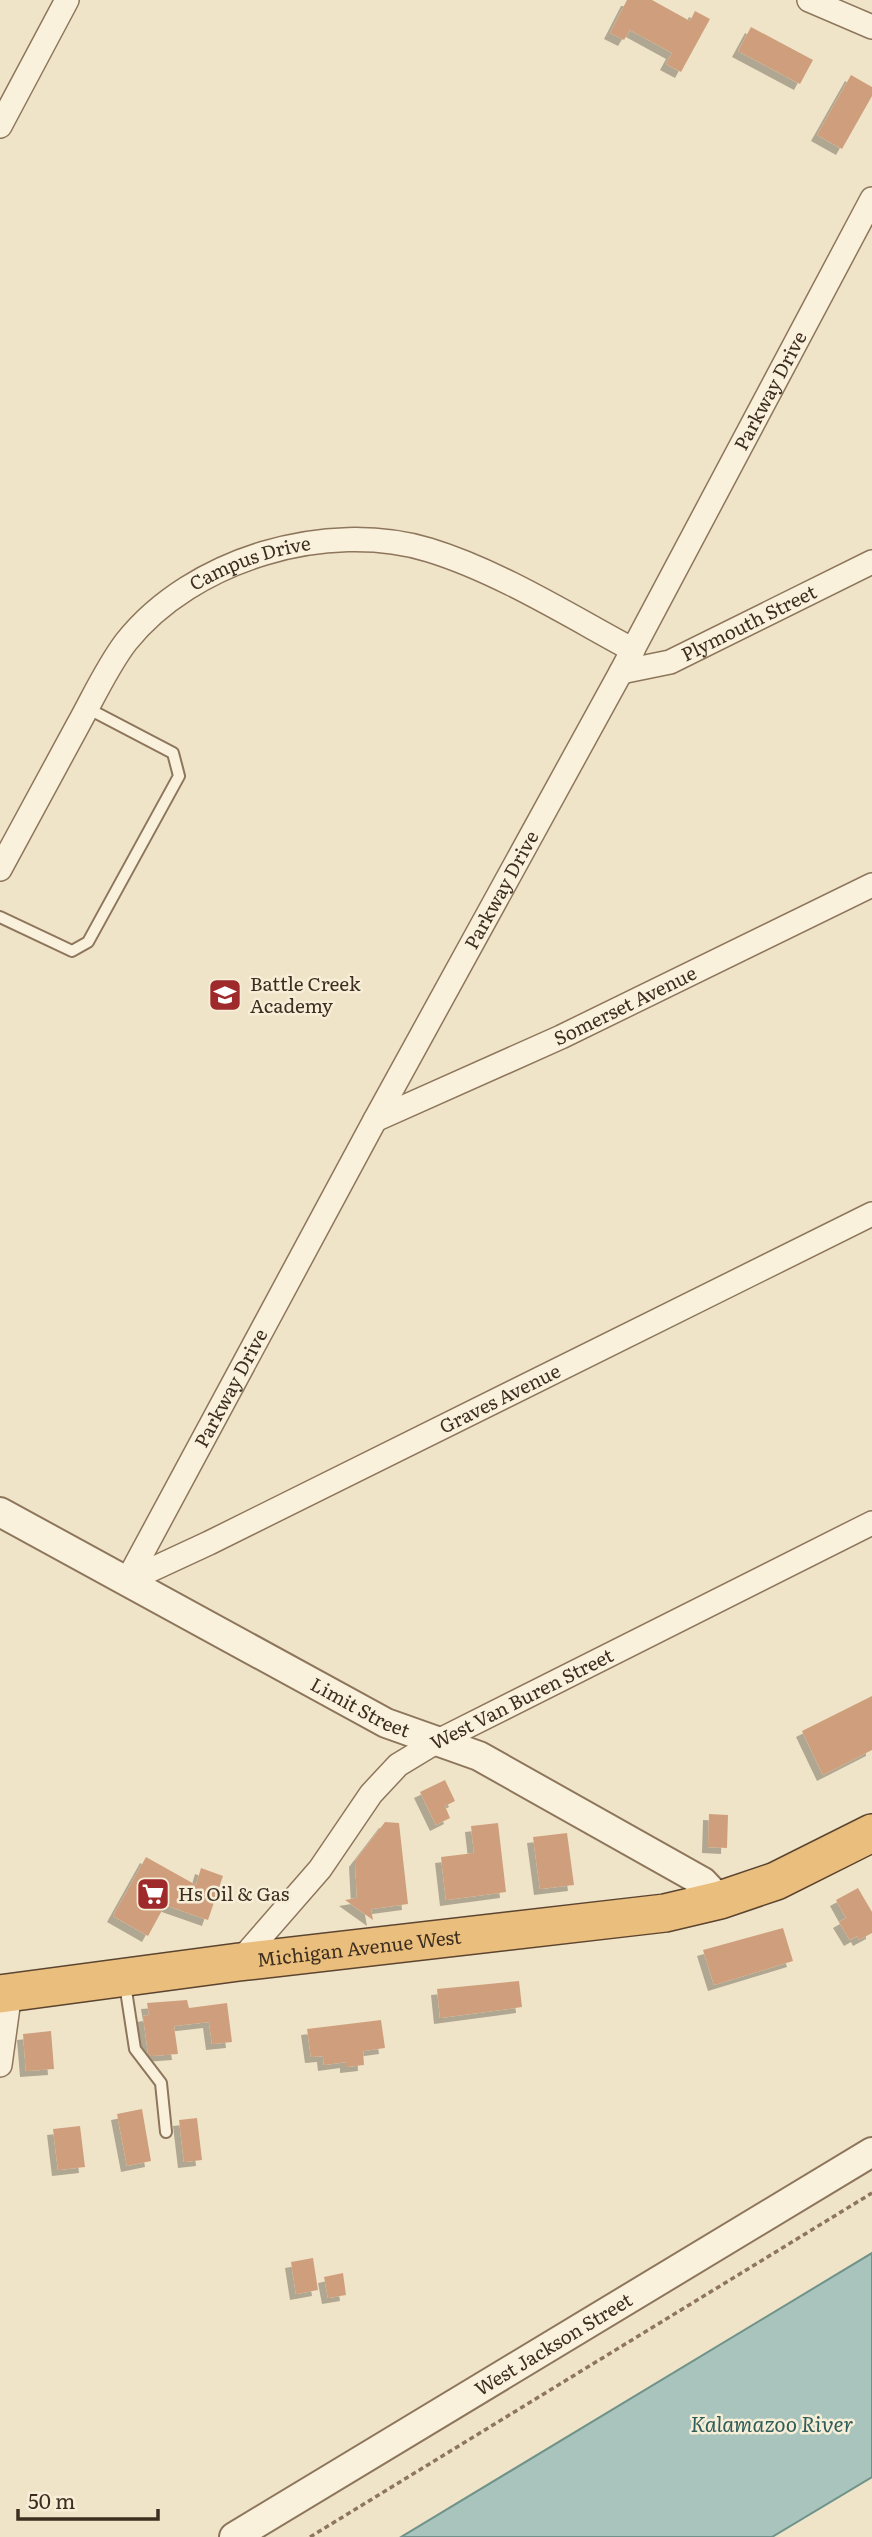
<svg xmlns="http://www.w3.org/2000/svg" width="872" height="2537" font-family="Literata,serif">
<style>
.water{fill:#a9c4bc;stroke:#6f938a;stroke-width:2}
.building{fill:#cf9f7d;filter:url(#shadow)}
.lines{fill:none;stroke-linecap:round;stroke-linejoin:round}
.service-casing{stroke:#8d765c;stroke-width:14}
.minor-casing{stroke:#8d765c;stroke-width:26}
.tertiary-casing{stroke:#8d765c;stroke-width:32}
.trunk-casing{stroke:#5b4430;stroke-width:40}
.path{stroke:#8d765c;stroke-width:3.5;stroke-dasharray:5 3.5;stroke-linecap:butt}
.service{stroke:#faf1dc;stroke-width:10}
.minor{stroke:#faf1dc;stroke-width:23}
.tertiary{stroke:#faf1dc;stroke-width:28}
.trunk{stroke:#eabe7c;stroke-width:37}
.labels{text-anchor:middle;stroke-width:5;stroke-linejoin:round;paint-order:stroke}
.street-label{font-size:19px;fill:#3d2e20;stroke:#f7eed8}
.poi-label{font-size:19px;fill:#3d2e20;stroke:#f7eed8;text-anchor:start}
.water-label{font-size:21px;font-style:italic;fill:#2f5d5a;stroke:#f7eed8}
</style>
<defs>
<filter id="shadow"><feDropShadow dx="-6" dy="6" stdDeviation="0" flood-color="#0004"/></filter>
</defs>
<rect width="100%" height="100%" fill="#f0e4c8"/>
<path class="water" d="M872 2253V2477L772 2537H401Z"/>
<path class="building" d="M627 0H652L690 21 695 11 710 19 681 72 666 64 672 53 630 30 624 40 610 33Z
M751 27 813 60 800 84 738 51Z
M851 75 872 87V96L842 149 817 135Z
M872 1696V1750L823 1775 802 1731Z
M445 1780 455 1801 445 1806 450 1818 436 1825 420 1792Z
M709 1814 728 1815 727 1848 708 1847Z
M385 1822 399 1823 408 1904 371 1909 373 1920 345 1900 357 1898 355 1861Z
M498 1823 506 1892 446 1900 441 1857 474 1853 471 1826Z
M567 1833 574 1885 540 1889 533 1837Z
M146 1857 196 1885 201 1868 223 1876 208 1920 165 1905 148 1936 113 1916Z
M858 1888 872 1912V1933L859 1940 857 1936 850 1940 839 1922 846 1918 836 1900Z
M783 1928 793 1961 714 1985 703 1950Z
M519 1981 522 2007 440 2018 437 1989Z
M187 2000 189 2008 227 2003 232 2042 212 2044 209 2022 174 2026 178 2054 151 2056 148 2053 143 2016 149 2015 147 2003Z
M381 2020 385 2048 363 2051 364 2065 346 2067V2062L324 2065 323 2056 311 2057 307 2029Z
M51 2031 54 2069 26 2071 23 2034Z
M142 2109 151 2161 127 2166 117 2114Z
M197 2118 202 2160 184 2162 179 2120Z
M80 2126 85 2167 58 2170 53 2129Z
M313 2258 318 2290 296 2294 291 2262Z
M343 2273 346 2295 328 2298 324 2277Z"/>
<g class="lines">
<defs>
<path id="service" d="M0 917 72 951 88 942 179 776 173 753 87 708
M125 1984 135 2049 161 2083 166 2132"/>
<g id="minor">
<path d="M809 0 872 27"/>
<path d="M0 126 67 0"/>
<path id="s1" d="M621 672 670 662 872 562"/>
<path id="s2" d="M0 869C26 821 52 773 78 725 93 698 107 667 126 642 192 559 327 519 429 550 498 571 570 616 633 650"/>
<path id="s3" d="M375 1120 561 1037 872 885"/>
<path id="s4" d="M127 1581 375 1120 621 672 872 199"/>
<path id="s5" d="M127 1581 209 1543 872 1214"/>
<path id="s6" d="M239 1962 320 1869 371 1794 398 1765 436 1742 872 1523"/>
<path d="M0 2065 10 1992"/>
</g>
<g id="tertiary">
<path id="s7" d="M0 1512 386 1723 479 1756 703 1882 720 1900"/>
<path id="s8" d="M234 2537 872 2152"/>
</g>
<g id="trunk">
<path id="s9" d="M0 1994 239 1962 665 1913 720 1900 776 1881 872 1833"/>
</g>
</defs>
<use href="#service" class="service-casing"/>
<use href="#minor" class="minor-casing"/>
<use href="#tertiary" class="tertiary-casing"/>
<use href="#trunk" class="trunk-casing"/>
<path class="path" d="M310 2537 872 2193"/>
<use href="#service" class="service"/>
<use href="#minor" class="minor"/>
<use href="#tertiary" class="tertiary"/>
<use href="#trunk" class="trunk"/>
</g>
<defs>
<symbol id="school-square" viewBox="-11 -11 22 22"><rect x="-9" y="-9" width="18" height="18" rx="4" fill="#9e2a2b" stroke="#f7eed8"/><path d="M0-5L7-2L0 1L-7-2ZM-4 1L0 2.5L4 1V4Q0 6-4 4Z" fill="#fff"/></symbol>
<symbol id="supermarket-square" viewBox="-11 -11 22 22"><rect x="-9" y="-9" width="18" height="18" rx="4" fill="#9e2a2b" stroke="#f7eed8"/><path d="M-6-5.5h2.5l.6 2H6L4.5 2H-2.5L-4.4-4H-6ZM-1.5 3.2a1.3 1.3 0 1 0 .1 0ZM3 3.2a1.3 1.3 0 1 0 .1 0Z" fill="#fff"/></symbol>
</defs>
<g fill-rule="evenodd">
<use href="#school-square" x="206" y="976" width="38" height="38"/>
<use href="#supermarket-square" x="134" y="1875" width="38" height="38"/>
</g>
<g class="labels">
<g class="street-label">
<text dy="7" stroke="none"><textPath href="#s4" startOffset="1353">Parkway Drive</textPath></text>
<text dy="7" stroke="none"><textPath href="#s2" startOffset="410">Campus Drive</textPath></text>
<text dy="7" stroke="none"><textPath href="#s1" startOffset="138">Plymouth Street</textPath></text>
<text dy="7" stroke="none"><textPath href="#s4" startOffset="786">Parkway Drive</textPath></text>
<text dy="7" stroke="none"><textPath href="#s3" startOffset="275">Somerset Avenue</textPath></text>
<text dy="7" stroke="none"><textPath href="#s4" startOffset="219">Parkway Drive</textPath></text>
<text dy="7" stroke="none"><textPath href="#s5" startOffset="415">Graves Avenue</textPath></text>
<text dy="7" stroke="none"><textPath href="#s6" startOffset="394">West Van Buren Street</textPath></text>
<text dy="7" stroke="none"><textPath href="#s7" startOffset="410">Limit Street</textPath></text>
<text dy="7" stroke="none"><textPath href="#s9" startOffset="362">Michigan Avenue West</textPath></text>
<text dy="7" stroke="none"><textPath href="#s8" startOffset="373">West Jackson Street</textPath></text>
</g>
<g class="poi-label">
<text x="250" y="991">Battle Creek<tspan x="250" dy="22">Academy</tspan></text>
<text x="178" y="1901">Hs Oil &amp; Gas</text>
</g>
<g class="water-label">
<text x="772" y="2432">Kalamazoo River</text>
</g>
</g>
<path d="M18 2509v10h140v-10" fill="none" stroke="#3d2e20" stroke-width="3.5"/>
<text x="28" y="2509" font-size="21" fill="#3d2e20" stroke="#f7eed8" stroke-width="5" paint-order="stroke">50 m</text>
</svg>
